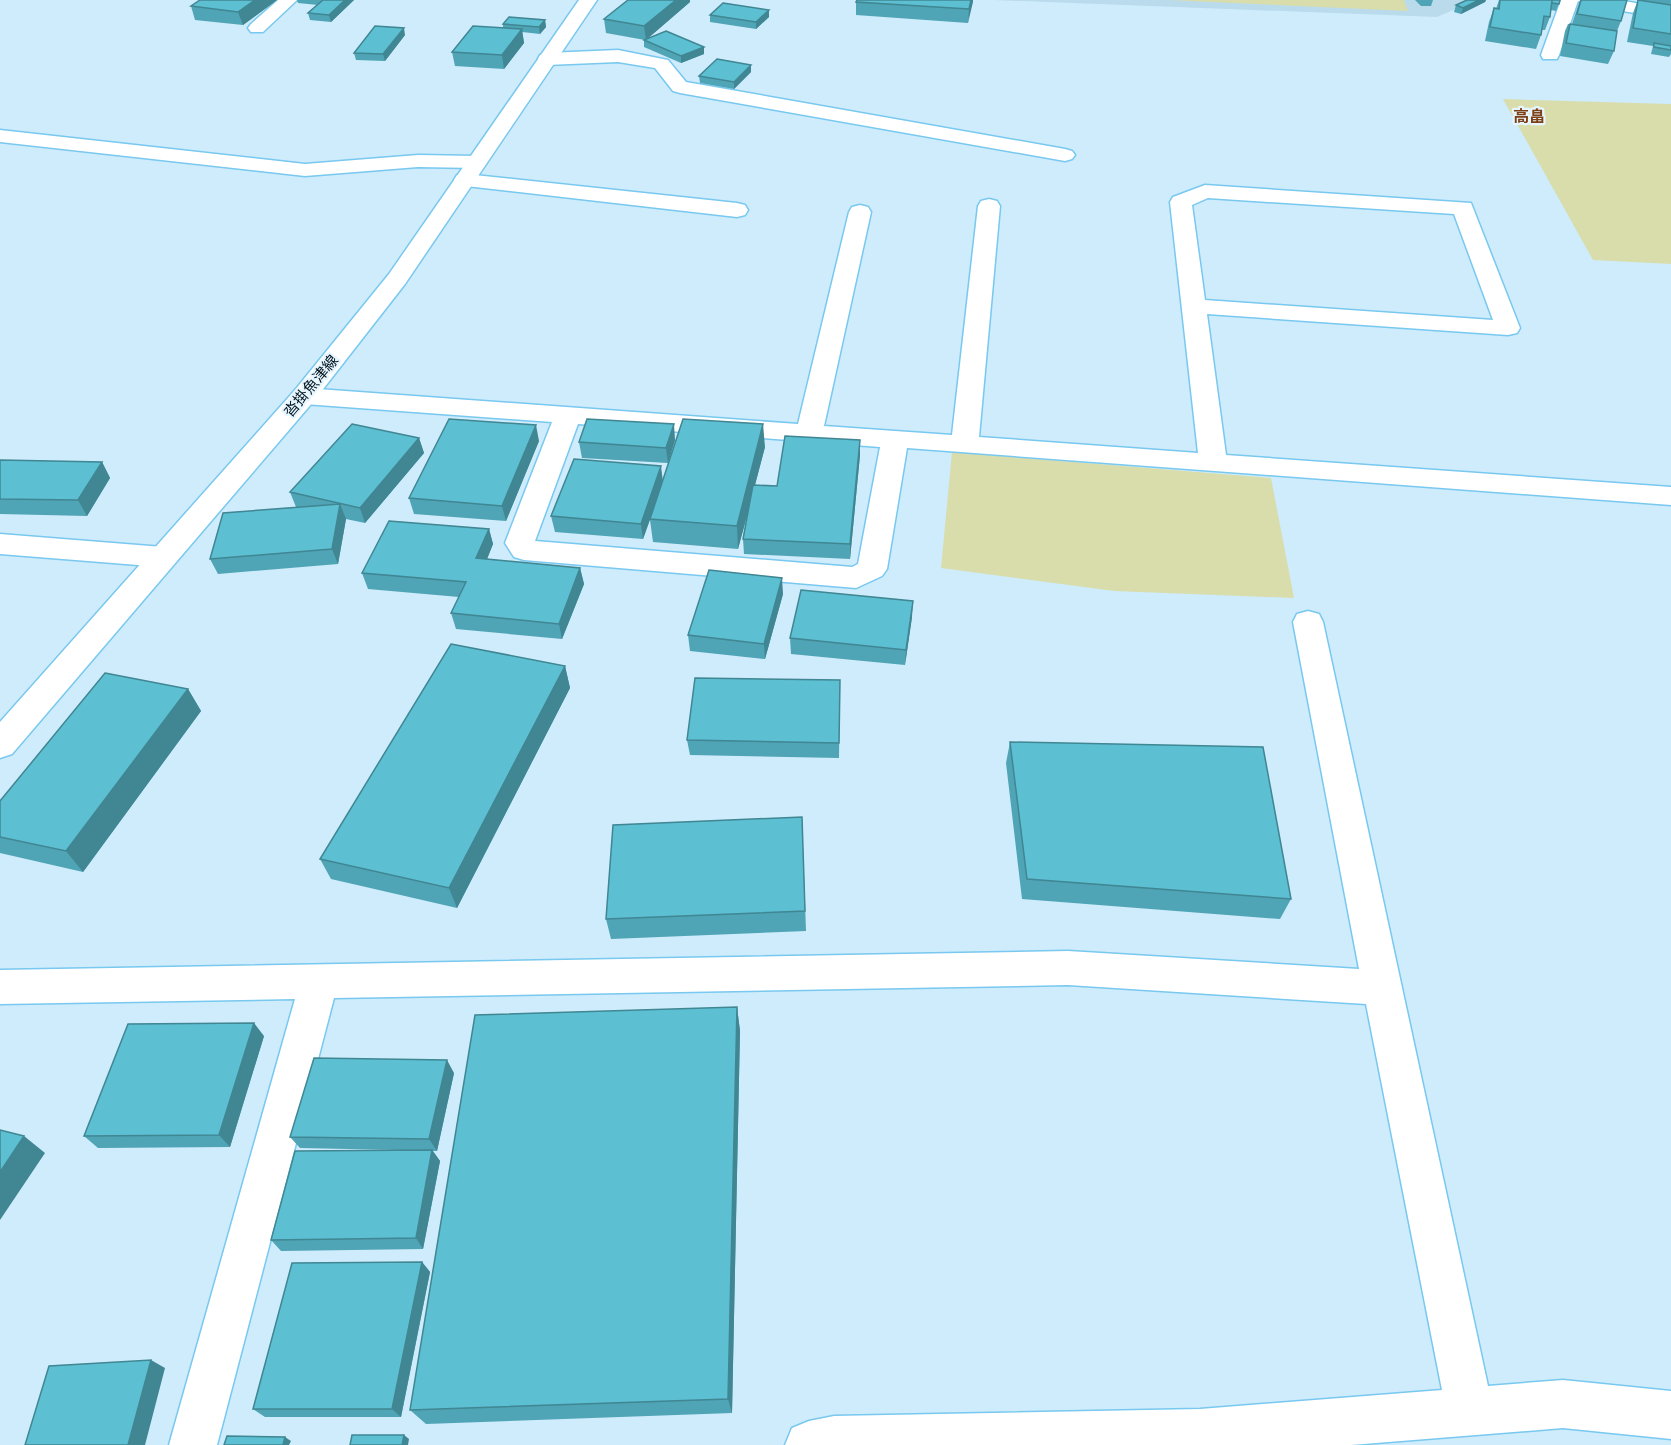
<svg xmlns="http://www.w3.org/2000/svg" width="1671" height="1445" font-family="Mulish,'Noto Sans JP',sans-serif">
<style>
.built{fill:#badbec}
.green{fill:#d9ddac}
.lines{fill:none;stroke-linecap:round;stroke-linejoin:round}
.minor-casing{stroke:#78c8ef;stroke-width:3}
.major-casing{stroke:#78c8ef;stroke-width:3}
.minor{fill:#fff;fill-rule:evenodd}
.major{fill:#fff;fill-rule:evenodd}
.wall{fill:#4fa4b5}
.shaded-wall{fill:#408693}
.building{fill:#5cbfd2;stroke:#408693;stroke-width:1.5}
.labels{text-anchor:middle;stroke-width:4.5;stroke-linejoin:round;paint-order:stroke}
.far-street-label{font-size:15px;fill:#00131e;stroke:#e7f6fe}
.far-neighbourhood-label{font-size:16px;font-weight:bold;fill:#7d4016;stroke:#e7f6fe}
</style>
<rect width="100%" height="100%" fill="#ceecfc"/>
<path class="built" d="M994 0H1476L1437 17Z"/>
<path class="green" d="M1169 0H1404L1408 11Z
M1503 99 1671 104V264L1593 260Z
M952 452 1271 478 1294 598 1114 591 941 568Z"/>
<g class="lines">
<defs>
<path id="minor" d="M278 0H297L263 32H251L248 28 251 24Z
M1561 0H1618L1671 9V19L1586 5 1578 1 1559 55 1557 59H1543L1541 55Z
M618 50 668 60 686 82 1065 149 1072 151 1075 155 1072 159 1065 161 680 93 673 91 655 68 618 62 547 65 540 63 538 59 540 55 547 53Z
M0 130 305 164 418 155 477 156 484 158 487 162 484 166 477 168 418 167 305 176 0 142Z
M465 174 737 203 745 205 748 210 745 215 737 217 457 185 454 180 457 175Z
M1205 185 1471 203 1520 328 1517 333 1508 335 1207 314 1226 455 1671 487V505L907 448 887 569 882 576 856 588 524 560 514 557 505 543 552 422 304 404 295 402 291 396 295 390 304 388 798 424 849 212 852 207 860 205 868 207 871 212 824 426 952 435 978 206 981 201 989 199 997 201 1000 206 979 437 1198 453 1170 202 1173 197ZM1208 198 1454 214 1493 320 1205 300 1192 205ZM578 424 880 447 858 564 852 567 535 541Z
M0 534 163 547 173 550 178 557 173 564 163 567 0 554Z
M1308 611 1319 614 1323 622 1488 1386 1563 1380 1671 1391V1439L1563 1428 1351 1445H785L792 1428 809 1421 834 1416 1200 1409 1442 1390 1366 1004 1068 985 334 998 217 1445H169L295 999 0 1004V970L1068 951 1359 969 1293 622 1297 614Z"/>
<path id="major" d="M579 0H597L405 284 313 402 12 754 0 758V722L295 390 389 274Z"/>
</defs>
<use href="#minor" class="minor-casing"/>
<use href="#major" class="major-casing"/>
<use href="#minor" class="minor"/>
<use href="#major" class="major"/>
</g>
<path class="wall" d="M277 0 243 25 195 20 191 6Z
M297 0H354L331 22 310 20 308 13 318 5 298 3Z
M971 0 968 23 856 15V2Z
M1415 0H1433L1431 6H1421Z
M1467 0H1486L1485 2 1461 14 1454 12 1456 5Z
M1499 0H1560L1556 11 1551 10 1550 17 1545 30H1542L1541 35 1536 49 1485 41 1489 22 1494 8 1496 9Z
M1580 0H1627L1621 21 1617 31 1614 51 1608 64 1560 56 1565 31 1568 24H1572Z
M1638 0H1671V54L1669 57 1651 54 1653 46 1627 42 1633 13Z
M690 2 647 39 704 54 681 63 644 47V40H645L606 33 604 19Z
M769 10V17L756 29 710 22V15Z
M545 20 546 27 540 34 522 32 524 43 504 69 455 66 452 52 503 28V24Z
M405 35 385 61 356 60 354 53Z
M751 72 734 89 700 83 699 76Z
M419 438 424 453 365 523 346 519 338 564 218 574 210 559 296 507 290 492Z
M675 440 668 463 582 458 579 442Z
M539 441 506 521 414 514 409 498Z
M765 447 755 485 777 486 860 455 850 559 744 554 743 539 748 513 738 549 653 542 650 520 643 539 555 532 551 516Z
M0 460 102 462 110 478 87 516 0 514Z
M489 529 493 544 487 559 580 568 584 584 562 639 456 629 451 613 459 597 368 589 362 573Z
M783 594 765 659 690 651 688 635Z
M912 617 905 665 791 654 790 638Z
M565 666 570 688 457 908 331 879 320 859Z
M840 680 839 758 690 755 687 740Z
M188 689 201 711 83 872 0 853V801Z
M1010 742 1291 899 1280 919 1022 899 1006 763Z
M802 817 806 931 611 939 606 919Z
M737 1007 740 1031 732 1413 426 1424 410 1410Z
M264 1036 230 1147 98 1148 84 1136Z
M454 1073 437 1151H433L440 1161 423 1249 281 1251 271 1240 396 1150 300 1148 290 1137Z
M422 1262 430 1272 401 1417H265L253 1409Z"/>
<path class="shaded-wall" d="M255 0H277L243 25 238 12Z
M345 0H354L331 22 329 15Z
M676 0H690V2L646 40 644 26Z
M971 0H973V2L968 23 969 9Z
M1479 0H1486L1485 2 1461 14 1463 8Z
M769 10V17L756 29V22Z
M545 20 546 27 540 34 539 27Z
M404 28 405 35 385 61 383 54Z
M522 29 524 43 504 69 502 55Z
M704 47V54L681 63V56Z
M751 65V72L734 89V82Z
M674 424 675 440 668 463 666 448Z
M763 424 765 447 738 549 737 526Z
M536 425 539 441 506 521 502 506Z
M419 438 424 453 365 523 360 508Z
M860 440V455L850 559V544Z
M102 462 110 478 87 516 78 500Z
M661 466 663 482 643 539 641 524Z
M340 504 346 519 338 564 332 549Z
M489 529 493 544 481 574 476 558Z
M580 568 584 584 562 639 559 624Z
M782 578 783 594 765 659 764 644Z
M913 601 912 617 905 665 906 650Z
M565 666 570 688 457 908 449 888Z
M188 689 201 711 83 872 66 851Z
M737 1007 740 1031 732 1413 728 1399Z
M254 1023 264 1036 230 1147 219 1135Z
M447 1060 454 1073 437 1151 429 1139Z
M24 1136 45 1153 0 1220V1172Z
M432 1150 440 1161 423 1249 416 1238Z
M422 1262 430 1272 401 1417 392 1409Z
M151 1360 165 1368 145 1445H128Z
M404 1435 409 1439 408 1445H402Z
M285 1437 291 1441 289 1445H283Z"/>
<path class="building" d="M200 0H255L238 12 191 6Z
M323 0H345L329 15 308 13Z
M628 0H676L644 26 604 19Z
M857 0H971L969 9 856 2Z
M1467 0H1479L1463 8 1456 5Z
M1500 0H1552L1550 17 1544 16 1541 35 1490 27 1494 8 1499 9Z
M1552 0H1560L1559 4 1552 3Z
M1581 0H1627L1621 21 1577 14Z
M1638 0 1671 5V34L1633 28Z
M723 3 769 10 756 22 710 15Z
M509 17 545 20 539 27 503 24Z
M1570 24 1617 31 1614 51 1566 43Z
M375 26 404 28 383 54 354 53Z
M473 26 522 29 502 55 452 52Z
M666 31 704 47 681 56 644 40Z
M1654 43 1671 46V50L1654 47Z
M717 59 751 65 734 82 699 76Z
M449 419 536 425 502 506 409 498Z
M587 419 674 424 666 448 579 442Z
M683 419 763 424 737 526 650 519Z
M352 424 419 438 360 508 290 492Z
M785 436 860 440 850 544 743 539 753 485 777 486Z
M574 459 661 466 641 524 551 516Z
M0 460 102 462 78 500 0 499Z
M340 504 332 549 210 559 223 513Z
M389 521 489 529 476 558 580 568 559 624 451 613 466 582 362 573Z
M709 570 782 578 764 644 688 635Z
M801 590 913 601 906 650 790 638Z
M451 644 565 666 449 888 320 859Z
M105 673 188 689 66 851 0 837V801Z
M695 678 840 680 839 743 687 740Z
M1010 742 1263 747 1291 899 1027 879Z
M802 817 805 911 606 919 613 825Z
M737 1007 728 1399 410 1410 475 1015Z
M254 1023 219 1135 84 1136 128 1024Z
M314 1058 447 1060 429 1139 290 1137Z
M0 1130 24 1136 0 1172Z
M432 1150 416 1238 271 1240 295 1151Z
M422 1262 392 1409H253L292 1263Z
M151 1360 128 1445H25L49 1366Z
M352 1435H404L402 1445H350Z
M227 1436 285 1437 283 1445H224Z"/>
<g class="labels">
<g class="far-street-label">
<text transform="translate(311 386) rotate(-50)" y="5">沓掛魚津線</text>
</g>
<g class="far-neighbourhood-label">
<text x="1529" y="122">高畠</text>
</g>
</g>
</svg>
